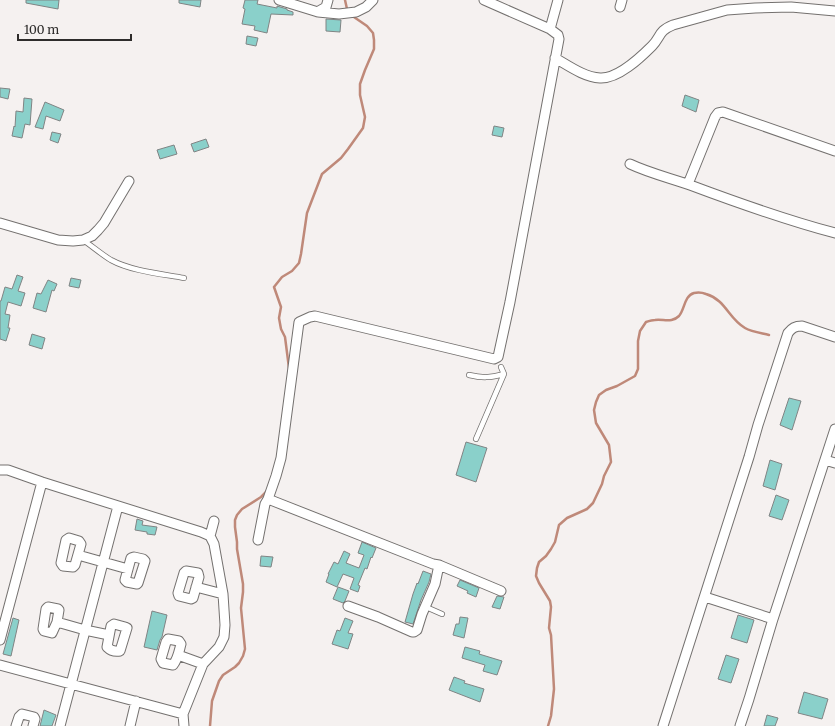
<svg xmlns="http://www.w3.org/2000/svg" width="835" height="726" font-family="Merriweather,serif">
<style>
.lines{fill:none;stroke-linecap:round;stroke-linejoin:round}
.stream{stroke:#bf8979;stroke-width:2.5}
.building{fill:#8ad0ca;stroke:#808484}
.service-casing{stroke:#74716f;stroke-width:6}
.minor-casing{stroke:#74716f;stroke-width:11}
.service{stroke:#fff;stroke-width:4.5}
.minor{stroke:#fff;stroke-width:9}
</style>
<rect width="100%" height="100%" fill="#f5f1f0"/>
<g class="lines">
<path class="stream" d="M345 0 347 9 348 11
M289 368 285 337 281 329 279 318 281 307 274 287 282 277 292 271 299 263 301 254 307 213 322 174 341 158 348 149 363 128 365 117 360 95V84L365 70 374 49V40L373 33 367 26 351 15
M210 726 212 701 219 681 223 675 235 667 239 663 243 656 245 649 241 608 243 592V584L237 549V542L235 527V520L237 515 242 509 261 497 267 491
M548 726 551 716 554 689 551 635 549 628 551 607 550 601 539 583 536 576 537 568 539 562 546 556 551 549 555 542 559 525 567 518 587 509 593 503 602 484 604 476 611 462 609 445 596 423 594 410 596 402 599 395 606 390 617 386 635 376 638 369V341L640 331 646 322C649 321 652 320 655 320 664 319 672 323 679 316 685 309 684 296 694 293 699 292 701 292 706 294 726 300 728 318 745 328 752 332 761 333 769 335"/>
</g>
<path class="building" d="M26 0H59L58 9 26 3Z
M179 0H201L200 7 179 3Z
M245 0H258L257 4 277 8V6L287 9V10L293 12V15L271 14 267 33 254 30 255 26 242 24 245 9 243 8Z
M326 19 341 20 340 32 326 31Z
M247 36 258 38 256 46 246 44Z
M0 88 10 89 8 99 0 97Z
M685 95 699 100 696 112 682 106Z
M24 98 32 99 30 125 25 124 22 138 12 136 14 126 15 127 16 111 23 112Z
M45 102 64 110 60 121 46 116 43 129 35 127Z
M494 126 504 128 502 137 492 135Z
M52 132 61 134 58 143 50 140Z
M206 139 209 147 194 152 191 144Z
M174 145 177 154 160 159 157 150Z
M17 275 23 277 18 291 25 293 21 306 8 302 5 314 10 315 8 328H10L6 341 0 339V301H1L5 287 12 289Z
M71 278 81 280 79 288 69 286Z
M48 280 57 284 54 291 52 290 46 312 33 308 37 293 41 294Z
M32 334 45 338 42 349 29 345Z
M789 398 801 401 792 430 780 425Z
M466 442 487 448 476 482 456 475Z
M770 460 782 464 775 490 763 486Z
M776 495 789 500 782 520 769 516Z
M137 519 143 521 142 525 157 527 155 535 147 534V532L135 530Z
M362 542 376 548 372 558 371 557 367 569 365 568 358 585 360 586 358 592 350 589 354 578 343 574 337 587 326 582 329 574H328L334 562 338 564 344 551 350 554 346 563 359 568 364 555 358 553Z
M261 556 273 557 271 567 260 566Z
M423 571 431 574 429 582 421 600 413 624 405 622 413 594 417 583 418 584Z
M460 580 479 588 476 597 467 593 468 591 457 586Z
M338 587 349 591 345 601 343 603 333 599Z
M497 596 504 597 500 609 492 607Z
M152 611 167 615 162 637 160 640 157 650 144 647Z
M738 615 754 620 747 643 731 638Z
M460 617 468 618 464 638 453 635 456 624H459Z
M13 618 19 620 11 656 3 654Z
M345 618 353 621 348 633 353 634 348 649 332 644 337 630 340 631Z
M465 647 480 651 479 654 502 661 497 675 483 671 485 665 462 658Z
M726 655 739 659 731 683 718 679Z
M454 677 465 681 464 683 484 689 480 702 449 690Z
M804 692 828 699 822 719 798 713Z
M44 710 56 715 52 726H40Z
M767 715 778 718 775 726H764Z"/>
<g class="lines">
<defs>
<path id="service" d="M83 240C92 246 101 254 111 260 131 271 162 274 184 278
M469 375C482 378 490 378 504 374
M476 439 504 374 501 367
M426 607 442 614"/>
<path id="minor" d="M279 0 318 12 339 14 356 12 366 7 373 0
M620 7 622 0
M318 12 319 11 326 7 328 0
M550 29 558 0
M555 58C569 66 584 77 600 78 618 79 640 58 652 46 661 37 658 31 673 25L727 10 755 8 791 7 835 11
M630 164C649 173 670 178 690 185 738 203 786 220 835 233
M688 184 715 117 718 113 723 112 835 151
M0 223 58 240 73 241 83 240 92 236 98 230 104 223 129 181
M825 460 835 463
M0 470H8L42 482 201 532 210 536 214 544 223 594 225 625 224 637 219 647 203 664 183 714 184 726
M210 536 214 521
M69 538 79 541 81 544 75 565 73 567 63 566 61 563 66 540Z
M258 540 265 504 268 499
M78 555 128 569
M134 557 143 559 145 561 138 583 137 584 127 582 125 580 131 558Z
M439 565 501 591
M186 571 198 573 199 577 193 598 191 599 179 596 178 593 184 573Z
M196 587 223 594
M705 597 773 619
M348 606 378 617 412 632H414L417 630 422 614 435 584 439 565 433 564 268 499 276 476 281 458 299 322 310 317 315 316 494 359 498 357 510 302 559 39 558 35 550 29 484 0
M48 607 58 609 59 610 57 622 52 633 44 631 43 629 46 609Z
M57 622 85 630 109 635
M114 624 125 627 127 628 120 651C115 652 110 650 107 647L111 626Z
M168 639 179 641 181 644C179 651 178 659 173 665L163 663 161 659 166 642Z
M0 640 42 482
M178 655 203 664
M0 665 183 714
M16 726 19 717 22 714 34 717 35 719 33 726
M60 726 118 506
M130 726 136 701
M663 726 749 457 758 425 788 333C792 328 795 326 802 326L835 337
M740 726 749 699 773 619 835 429"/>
</defs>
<use href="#service" class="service-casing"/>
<use href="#minor" class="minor-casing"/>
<use href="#service" class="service"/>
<use href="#minor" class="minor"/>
</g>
<path d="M18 34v6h113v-6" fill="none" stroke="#2e2c2b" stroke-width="2"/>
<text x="24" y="34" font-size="12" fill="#2e2c2b" stroke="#f5f1f0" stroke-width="3" paint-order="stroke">100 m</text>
</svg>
